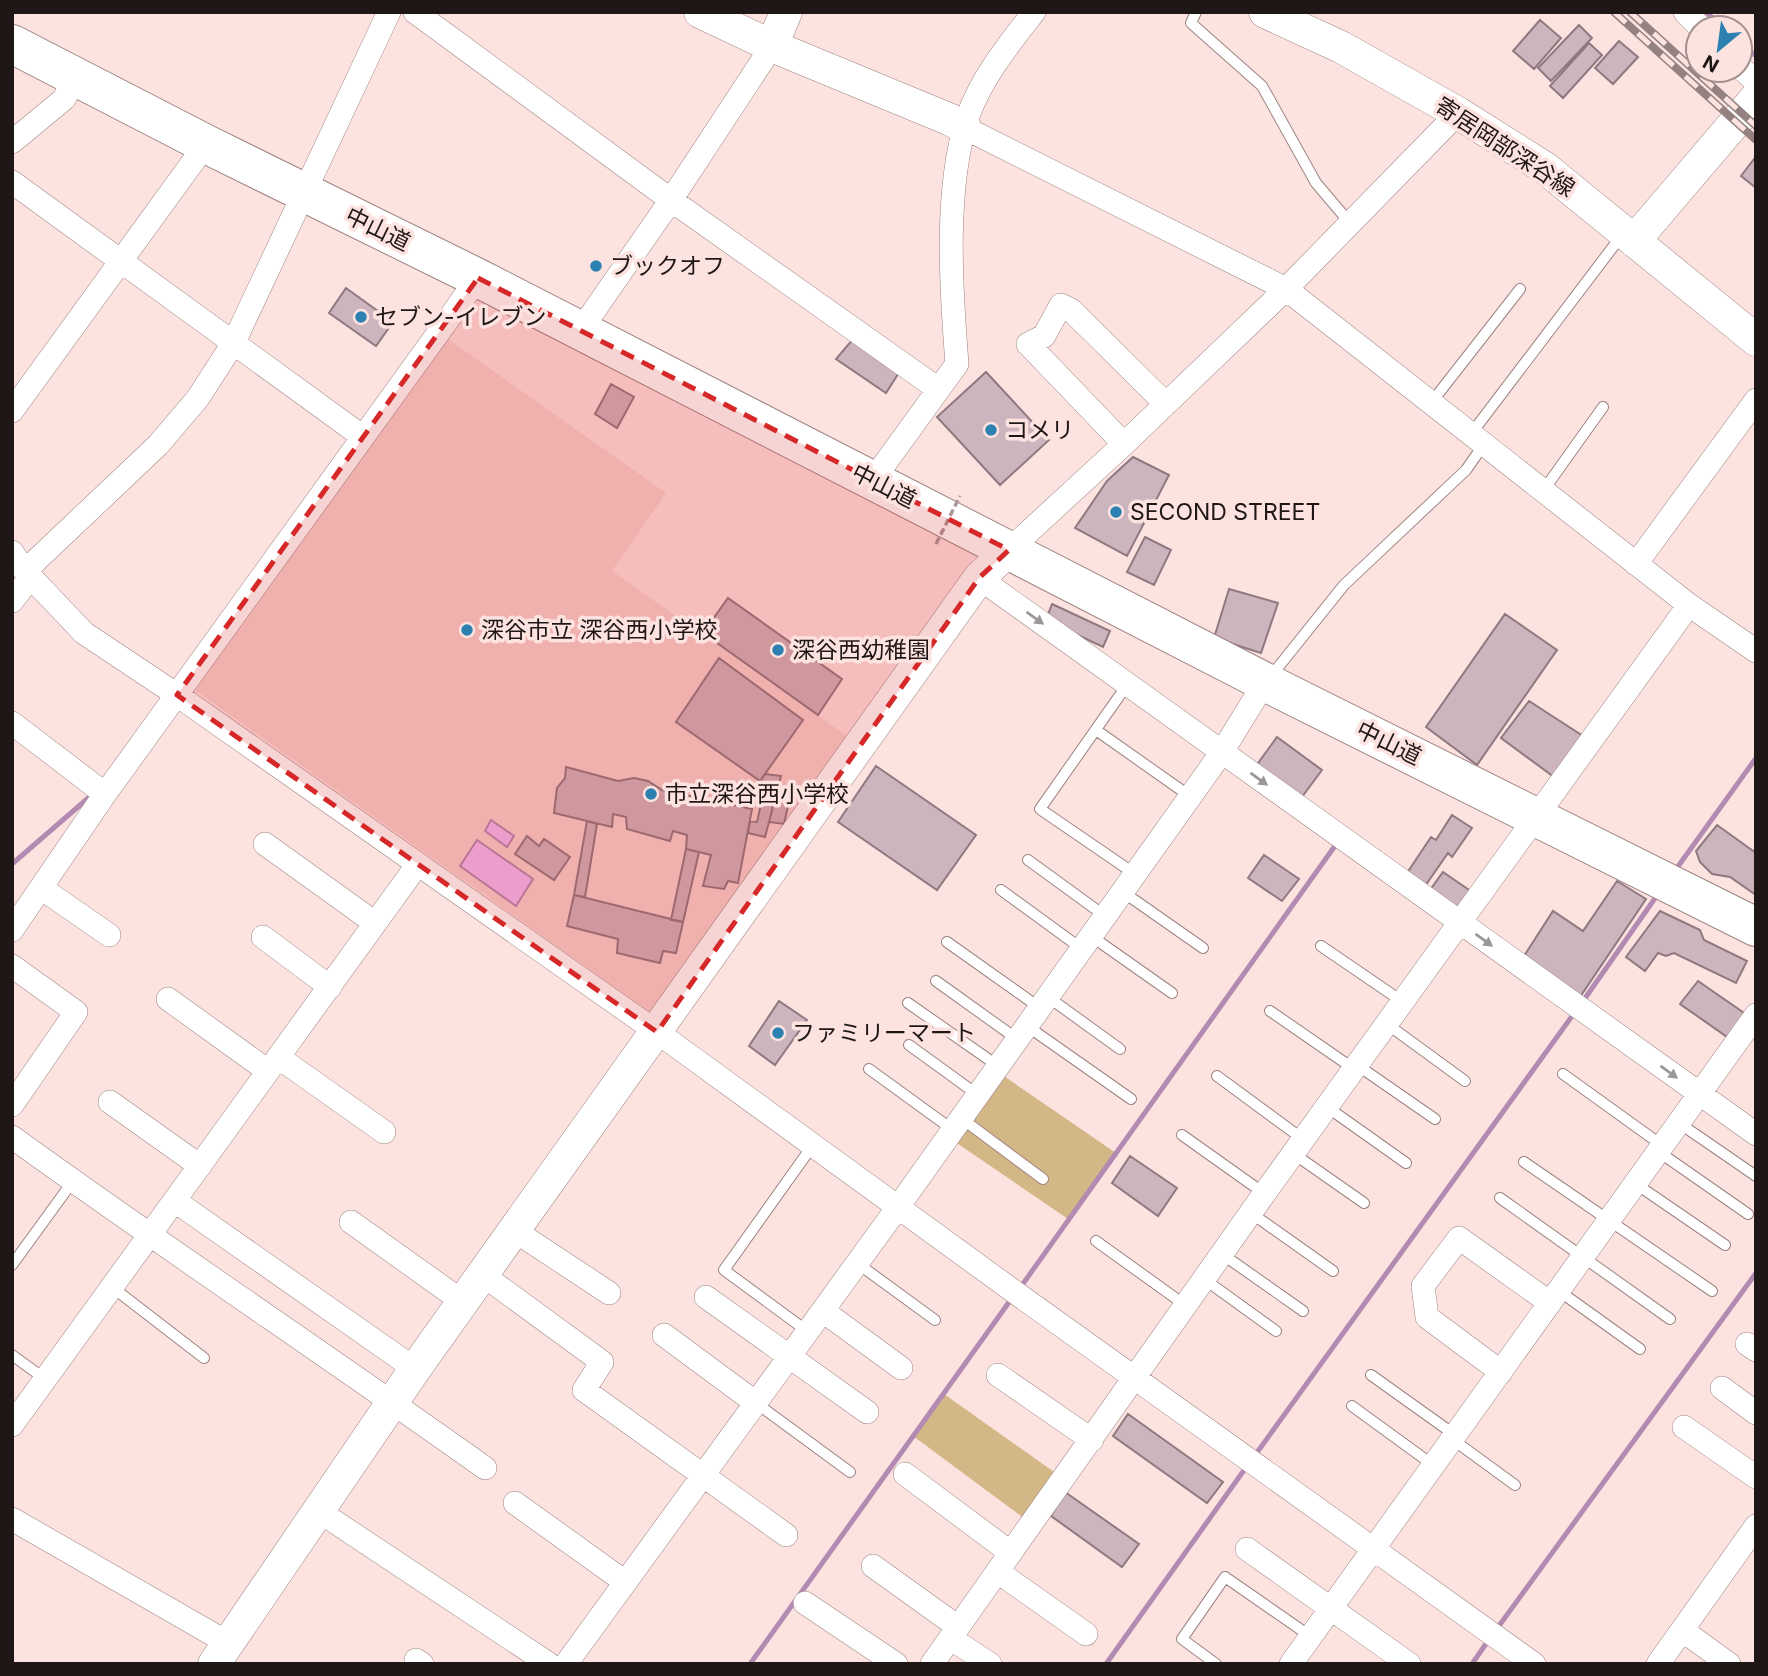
<svg xmlns="http://www.w3.org/2000/svg" width="1768" height="1676" font-family="Inter,'Noto Sans JP',sans-serif">
<style>
.built{fill:#f5d3d0}
.green{fill:#d3b786}
.water{fill:#f2bbf4;stroke:#b38ab1;stroke-width:2}
.lines{fill:none;stroke-linecap:round;stroke-linejoin:round}
.stream{stroke:#b38ab1;stroke-width:5}
.building{fill:#cdb5bd;stroke:#8f7981;stroke-width:2}
.lane-casing{stroke:#9c8482;stroke-width:12}
.street-casing{stroke:#9c8482;stroke-width:24}
.secondary-casing{stroke:#9c8482;stroke-width:33}
.highway-casing{stroke:#9c8482;stroke-width:40}
.lane{stroke:#fff;stroke-width:10}
.street{stroke:#fff;stroke-width:23}
.secondary{stroke:#fff;stroke-width:32}
.highway{stroke:#fff;stroke-width:38}
.rail-casing{stroke:#938280;stroke-width:8}
.rail{stroke:#fde3e0;stroke-width:5;stroke-dasharray:16;stroke-linecap:butt}
.path-bridge{stroke:#ab9795;stroke-width:3.5;stroke-dasharray:7 3.5;stroke-linecap:butt}
.oneway{fill:#9a9796}
.marked{fill:#d62828;fill-opacity:0.2;stroke:#d62828;stroke-width:5;stroke-dasharray:14 9;stroke-linejoin:round}
.poi-dot{fill:#2c81b0;stroke:#fde3e0;stroke-width:2.5}
.labels{text-anchor:middle;stroke-width:7;stroke-linejoin:round;paint-order:stroke}
.street-label{font-size:23px;fill:#1f1716;stroke:#fde3e0}
.poi-label{font-size:23px;fill:#1f1716;stroke:#fde3e0;text-anchor:start}
</style>
<rect width="100%" height="100%" fill="#fde3e0"/>
<path class="built" d="M445 337 666 493 612 571 848 737 653 1014 195 690Z"/>
<path class="green" d="M995 1070 1116 1153 1068 1219 948 1137Z
M944 1394 1064 1479 1032 1524 913 1436Z"/>
<path class="water" d="M491 820 514 836 507 847 485 831Z
M477 840 533 879 516 906 460 866Z"/>
<g class="lines">
<path class="stream" d="M1706 12 1724 28
M1740 42 1756 56
M12 864 94 793
M1674 872 1756 758
M1581 1004 1658 894
M1020 1288 1337 843
M1253 1458 1575 1012
M1496 1630 1756 1273
M750 1664 1012 1298
M1106 1664 1247 1466
M1472 1664 1490 1638"/>
</g>
<path class="building" d="M1540 20 1561 38 1534 69 1513 51Z
M1579 25 1592 38 1551 81 1538 68Z
M1619 41 1638 57 1613 84 1595 68Z
M1589 43 1602 55 1563 98 1550 86Z
M1754 159 1756 160V188L1741 176Z
M346 288 393 322 376 346 329 313Z
M853 339 900 371 886 393 836 359Z
M986 372 1049 440 1000 485 937 417Z
M611 384 634 397 617 428 595 414Z
M1133 457 1169 475 1127 556 1075 528 1107 481Z
M1145 537 1171 550 1154 585 1127 572Z
M1229 589 1278 603 1261 653 1214 638Z
M728 598 842 679 818 715 703 633Z
M1052 604 1110 631 1103 647 1046 620Z
M1505 614 1557 650 1477 765 1426 727Z
M719 658 803 720 760 781 676 722Z
M1529 701 1583 736 1554 777 1501 738Z
M1277 737 1322 770 1302 797 1256 766Z
M876 766 976 835 937 890 838 822Z
M566 767 618 781 634 778 648 781 662 790 752 809 738 883 728 881 724 889 703 886 711 855 686 849 687 835 673 831 670 841 627 829 626 817 613 814 612 827 554 813 557 788 565 778Z
M765 774 781 776 765 837 748 833 750 821 757 822 766 782 760 781Z
M775 798 789 802 784 824 769 822Z
M1452 815 1472 828 1452 857 1448 853 1425 886 1407 873 1431 837 1436 840Z
M587 821 597 824 585 897 574 895Z
M1717 825 1756 853V895L1730 877 1712 874 1700 862 1696 851Z
M527 836 539 846 544 839 570 857 554 880 515 854Z
M686 849 699 852 683 922 671 920Z
M1264 855 1299 879 1282 901 1248 878Z
M1443 872 1472 892 1458 912 1430 890Z
M1617 881 1646 899 1580 997 1524 956 1553 911 1583 931Z
M574 895 683 922 676 953 663 951 660 963 617 953 618 939 567 926Z
M1660 911 1700 930 1704 940 1747 961 1736 983 1674 953 1666 956 1658 953 1645 971 1626 957Z
M1698 981 1747 1015 1730 1039 1680 1004Z
M779 1001 807 1020 775 1065 749 1046Z
M1130 1156 1177 1188 1158 1216 1112 1183Z
M1128 1414 1223 1482 1207 1503 1113 1436Z
M1065 1492 1139 1544 1122 1567 1051 1516Z"/>
<g class="lines">
<defs>
<path id="lane" d="M1196 12 1191 23 1262 86 1316 183 1350 223
M1431 403 1520 289
M1471 434 1622 235
M1543 491 1603 407
M1271 676 1344 585 1466 470 1484 444
M1127 685 1040 809 1135 874
M1096 730 1191 797
M1028 860 1105 916
M1001 890 1082 949
M1123 892 1203 948
M1091 936 1172 993
M947 942 1040 1008
M1321 946 1403 1002
M936 981 1017 1039
M1048 997 1120 1049
M908 1003 998 1066
M1270 1011 1354 1069
M1387 1024 1465 1081
M1027 1026 1131 1099
M909 1045 978 1095
M1357 1065 1435 1119
M869 1069 953 1130
M1563 1074 1663 1146
M1217 1076 1304 1140
M1327 1107 1406 1163
M961 1118 1043 1179
M1679 1123 1756 1176
M1182 1135 1265 1194
M1659 1152 1748 1214
M1294 1154 1364 1203
M1524 1162 1712 1291
M1636 1184 1725 1245
M1500 1198 1670 1319
M1251 1213 1333 1271
M1096 1241 1185 1305
M1222 1254 1303 1311
M857 1263 935 1320
M12 1265 73 1181
M1204 1279 1276 1331
M112 1287 204 1358
M1559 1291 1640 1349
M807 1331 724 1270 813 1145
M12 1355 45 1379
M1371 1375 1455 1435
M756 1403 850 1472
M1352 1406 1433 1465
M1452 1439 1515 1485
M1216 1664 1182 1639 1225 1577 1310 1636"/>
<path id="street" d="M415 12 671 200 938 389
M1685 12 1701 28
M1740 67 1756 82
M965 128 1286 289 1689 605 1756 651
M12 142 64 99 75 77
M12 182 363 437
M580 331 671 200 772 46
M12 411 206 144
M1124 444 1028 344 1044 336 1061 305 1071 310 1166 404
M873 480 957 364C951 289 944 187 968 116 982 77 1009 44 1034 12
M1009 550 1124 444 1286 289 1458 113
M12 552 25 571 84 633 177 695 657 1032 1016 1293 1534 1664
M1636 564 1756 400
M25 571 158 445 198 398 234 342 389 12
M979 578 1756 1134
M12 601 31 577
M12 723 105 794
M265 844 375 923
M41 888 109 935
M12 930 105 794 478 278
M263 937 330 987
M12 966 76 1012 12 1105
M168 999 268 1071
M278 1057 384 1132
M110 1102 200 1166
M12 1137C168 1250 328 1356 485 1468
M175 1201 415 1369
M351 1222 463 1302
M515 1231 609 1293
M483 1275 602 1362 584 1390 786 1535
M706 1297 867 1412
M823 1311 901 1368
M664 1335 756 1403
M1747 1344 1756 1350
M1501 1372 1427 1317 1423 1286 1459 1238 1550 1303
M998 1375 1092 1440
M1722 1388 1756 1413
M12 1425 418 864
M1684 1427 1756 1477
M905 1474 1011 1553
M515 1503 625 1582
M317 1510 549 1664
M12 1519 228 1643
M1247 1549 1409 1664
M873 1566 958 1627
M998 1572 1086 1634
M805 1603 896 1664
M1682 1630 1729 1664
M950 1638 990 1664
M416 1660 422 1664
M566 1664 898 1207 1222 752 1265 682
M932 1664C1044 1508 1153 1350 1264 1194 1405 997 1549 802 1689 605
M1291 1664 1756 1015
M1658 1664 1756 1526"/>
<path id="secondary" d="M700 12 772 46 951 120 965 128
M1265 12 1341 47 1458 113 1545 168 1756 340
M772 46 786 12
M1634 241 1756 98
M214 1664 415 1369 979 578 1009 550"/>
<path id="highway" d="M12 44 206 144 478 278 1265 682 1756 927"/>
</defs>
<use href="#lane" class="lane-casing"/>
<use href="#street" class="street-casing"/>
<use href="#secondary" class="secondary-casing"/>
<use href="#highway" class="highway-casing"/>
<use href="#lane" class="lane"/>
<use href="#street" class="street"/>
<use href="#secondary" class="secondary"/>
<use href="#highway" class="highway"/>
<defs>
<path id="rail" d="M1614 12 1756 140
M1630 12 1756 126"/>
</defs>
<use href="#rail" class="rail-casing"/>
<use href="#rail" class="rail"/>
<path class="path-bridge" d="M936 544 960 496"/>
</g>
<defs><path id="oneway-solid" d="M-6-.8H1V-3.2L6.5 0L1 3.2V.8H-6Z" transform="scale(1.75)"/></defs>
<g class="oneway">
<use href="#oneway-solid" transform="translate(1035 618) rotate(36)"/>
<use href="#oneway-solid" transform="translate(1259 779) rotate(36)"/>
<use href="#oneway-solid" transform="translate(1484 940) rotate(36)"/>
<use href="#oneway-solid" transform="translate(1669 1072) rotate(36)"/>
</g>
<path class="marked" d="M478 278 1009 550 979 578 657 1032 177 695Z"/>
<g class="poi-dot">
<circle cx="596" cy="266" r="7"/>
<circle cx="361" cy="317" r="7"/>
<circle cx="991" cy="430" r="7"/>
<circle cx="1116" cy="512" r="7"/>
<circle cx="467" cy="630" r="7"/>
<circle cx="778" cy="650" r="7"/>
<circle cx="651" cy="794" r="7"/>
<circle cx="778" cy="1033" r="7"/>
</g>
<g class="labels">
<g class="street-label">
<text transform="translate(1505 147) rotate(33)" y="8">寄居岡部深谷線</text>
<text transform="translate(378 229) rotate(26)" y="8">中山道</text>
<text transform="translate(884 486) rotate(27)" y="8">中山道</text>
<text transform="translate(1389 743) rotate(26)" y="8">中山道</text>
</g>
<g class="poi-label">
<text x="610" y="274">ブックオフ</text>
<text x="375" y="325">セブン-イレブン</text>
<text x="1005" y="438">コメリ</text>
<text x="1130" y="520">SECOND STREET</text>
<text x="481" y="638">深谷市立 深谷西小学校</text>
<text x="792" y="658">深谷西幼稚園</text>
<text x="665" y="802">市立深谷西小学校</text>
<text x="792" y="1041">ファミリーマート</text>
</g>
</g>
<rect width="1768" height="1676" fill="none" stroke="#1f1716" stroke-width="28"/>
<g transform="translate(1719 49) rotate(209)"><circle r="33" fill="#fde3e0" stroke="#a4918f" stroke-width="2"/>
<path d="M0-5L12 26L0 18L-12 26Z" fill="#2c81b0"/>
<text y="-10" font-size="19" font-weight="bold" text-anchor="middle" fill="#1f1716">N</text>
</g>
</svg>
